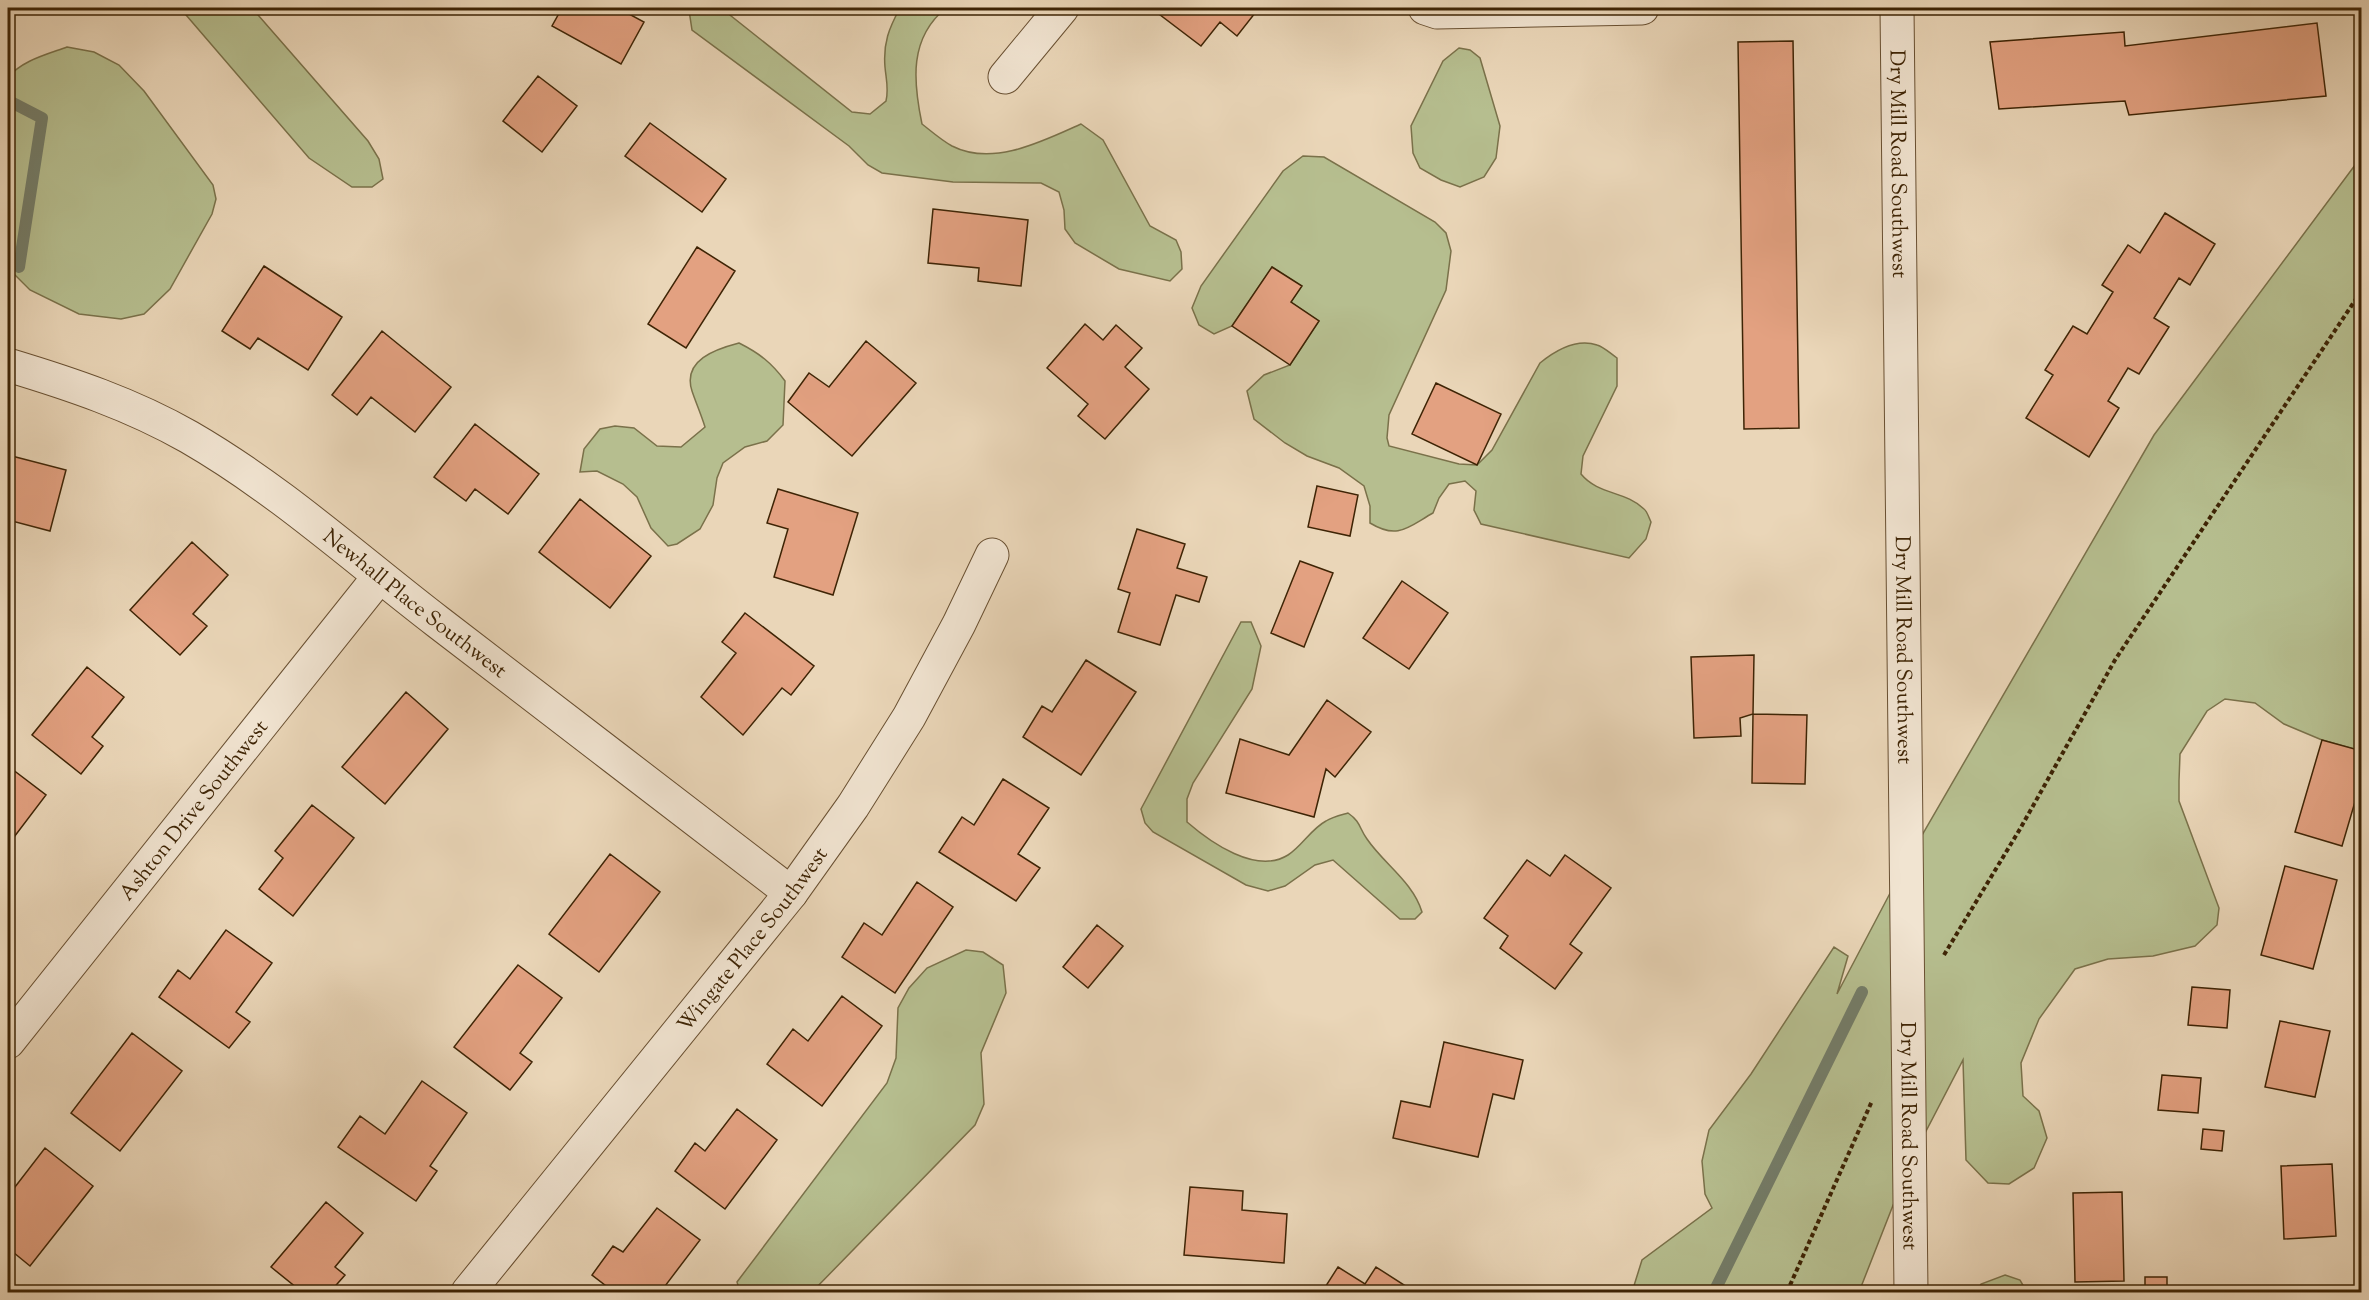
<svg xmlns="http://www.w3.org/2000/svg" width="2369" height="1300" font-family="'Sorts Mill Goudy',serif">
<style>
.green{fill:#b6be8f;stroke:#7a714a;stroke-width:1.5}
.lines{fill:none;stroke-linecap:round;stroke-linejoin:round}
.stream{stroke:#747d69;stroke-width:12}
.building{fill:#e3a181;stroke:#3e2405;stroke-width:1.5}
.minor-casing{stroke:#695032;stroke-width:35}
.tertiary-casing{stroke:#695032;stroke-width:35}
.path{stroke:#3e2405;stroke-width:4;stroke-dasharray:4.5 3;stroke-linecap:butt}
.minor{stroke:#f1e4d1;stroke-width:33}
.tertiary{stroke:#f1e4d1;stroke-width:33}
.labels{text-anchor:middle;stroke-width:5;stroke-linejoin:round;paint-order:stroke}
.street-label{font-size:21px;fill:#3e2405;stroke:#f1e4d1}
</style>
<rect width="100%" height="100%" fill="#ead6b8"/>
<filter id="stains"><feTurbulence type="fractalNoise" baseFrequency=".00333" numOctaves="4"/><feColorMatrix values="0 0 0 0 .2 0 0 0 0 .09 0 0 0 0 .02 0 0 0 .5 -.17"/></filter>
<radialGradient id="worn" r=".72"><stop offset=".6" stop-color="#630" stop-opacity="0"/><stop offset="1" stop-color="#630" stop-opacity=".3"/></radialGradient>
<path class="green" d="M180 8H252L368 141 379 159 383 179 372 187H352L309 158Z
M690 8H721L852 112 870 114 886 101C889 89 886 79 885 67 883 43 889 28 900 8H946C909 38 913 81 922 124 931 131 941 140 952 146 993 167 1043 141 1081 124L1103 140 1150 226 1176 240 1181 252 1182 269 1170 281 1119 269 1075 243 1065 229 1064 210 1059 192 1041 183 953 182 882 173 868 165 849 146 692 30 689 10Z
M67 47 94 52 119 65 144 91 213 185 216 199 212 214 170 289 144 314 121 319 79 314 30 290 8 268V78C20 61 48 54 67 47Z
M1459 48 1470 50 1480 58 1500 126 1496 158 1484 177 1460 187 1441 180 1420 168 1413 153 1411 126 1443 61Z
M1303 156 1324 157 1435 222 1446 233 1451 251 1446 290 1389 415 1387 438 1389 446 1459 464 1477 465 1492 450 1540 363C1556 350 1576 338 1597 345 1604 347 1611 354 1617 358V386L1583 456 1581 474C1598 495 1626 491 1644 509 1647 511 1649 518 1651 522L1646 539 1629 558 1481 524 1474 510 1476 491 1465 481 1449 484 1439 498 1433 513C1408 527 1398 540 1370 523V506L1364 486 1339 468 1307 456 1285 443 1254 419 1247 391 1264 375 1290 365 1319 321 1291 302 1301 286 1272 267 1232 326 1214 334 1199 325 1192 308 1201 286 1283 171Z
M2361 157V751L2322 740 2284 724 2255 703 2225 699 2207 711 2180 754 2179 781V801L2219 908 2217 925 2195 946 2153 956 2108 959 2075 969 2039 1019 2021 1063 2023 1096 2039 1111 2047 1138 2034 1168 2009 1184 1988 1183 1966 1160 1963 1060 1910 1162 1859 1292H1632L1642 1260 1712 1208 1705 1194 1702 1161 1709 1130 1751 1074 1834 947 1848 956 1837 994 1907 861 2154 435Z
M739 343C759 353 772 363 785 381L783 425 767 441 745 447 723 463 717 478 713 505 700 529 677 544 668 546 651 528 637 497 623 484 597 471 580 472 584 449 600 429 615 426 634 428 657 446 681 447 705 427C701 414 696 403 692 391 682 360 716 349 739 343Z
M1241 622H1251L1261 646 1252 689 1193 783 1187 799V822C1210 842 1256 875 1288 855 1302 846 1311 829 1326 821 1332 817 1341 815 1348 813 1361 822 1359 828 1367 839 1384 864 1413 882 1422 912L1415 919H1400L1333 860 1315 865 1285 886 1268 891 1246 885 1153 832 1145 823 1141 809Z
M966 950 983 952 1003 965 1006 993 981 1053 984 1104 975 1125 812 1292H740L737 1282 887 1083 896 1058 898 1008 909 988 927 968Z
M2005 1275 2020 1280 2027 1292H1976L1981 1284Z"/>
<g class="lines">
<path class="stream" d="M11 102 42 118 19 267
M1714 1292 1862 992"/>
</g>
<path class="building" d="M562 8H618L644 22 621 64 552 26Z
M1151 8H1259L1237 36 1220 22 1201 46Z
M2317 23 2326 96 2129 115 2125 101 1999 109 1990 42 2124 32 2125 46Z
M1793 41 1799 428 1744 429 1738 42Z
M538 76 577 106 542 152 503 121Z
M650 123 726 179 702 212 625 156Z
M933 209 1028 220 1021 286 978 281 979 268 928 263Z
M2165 213 2215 244 2190 285 2179 278 2154 318 2169 327 2139 374 2128 368 2108 401 2119 408 2089 457 2026 418 2053 375 2045 370 2073 326 2087 334 2113 292 2102 285 2128 245 2140 253Z
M697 247 735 271 686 348 648 324Z
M264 266 342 317 308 370 258 338 250 349 222 331Z
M1272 267 1302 286 1291 302 1319 321 1290 365 1232 326Z
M1085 324 1103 340 1116 325 1142 348 1125 367 1149 389 1105 439 1078 416 1088 404 1047 368Z
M382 331 451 387 415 432 371 397 357 415 332 395Z
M866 341 916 383 852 456 788 402 809 373 829 387Z
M1436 383 1501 414 1477 465 1412 434Z
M475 424 539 474 508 514 475 489 466 501 434 477Z
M8 455 66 470 50 531 8 520Z
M1317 486 1358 495 1350 536 1308 527Z
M778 489 858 513 833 595 774 577 788 529 767 523Z
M580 499 651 556 610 608 539 552Z
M1137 529 1185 544 1177 568 1207 577 1199 602 1176 595 1160 645 1118 632 1130 593 1118 589Z
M192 542 228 575 193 614 207 626 180 655 130 610Z
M1300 561 1333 573 1304 647 1271 633Z
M1402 581 1448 613 1409 669 1363 638Z
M745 613 814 666 791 695 782 688 743 735 701 697 736 653 722 642Z
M1754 655 1753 714 1740 718 1741 736 1694 738 1691 657Z
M1086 660 1136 692 1081 775 1023 737 1042 706 1052 712Z
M87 667 124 697 92 737 103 746 81 774 32 735Z
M406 692 448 729 385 804 342 767Z
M1327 700 1371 732 1335 777 1326 769 1314 817 1226 793 1240 739 1289 755Z
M1753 714 1807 715 1805 784 1752 783Z
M2322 740 2362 751V778L2342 846 2295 832Z
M8 766 46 795 8 845Z
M1003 779 1049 808 1018 854 1040 868 1016 901 939 852 962 817 974 825Z
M312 805 354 838 293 916 259 889 283 858 275 851Z
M610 854 660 892 599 972 549 934Z
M1565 855 1611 888 1570 944 1582 953 1555 989 1500 948 1508 936 1484 918 1527 860 1550 876Z
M2285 866 2337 880 2313 969 2261 955Z
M917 882 953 907 895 993 842 957 864 923 882 935Z
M1097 925 1123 946 1088 988 1063 967Z
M226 930 272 963 236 1012 250 1022 229 1048 159 997 178 970 190 979Z
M518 965 562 998 520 1053 532 1062 510 1090 454 1047Z
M2192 987 2230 990 2227 1028 2188 1025Z
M842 996 882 1026 822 1106 767 1064 793 1029 808 1041Z
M2280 1021 2330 1031 2315 1097 2265 1087Z
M132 1033 182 1071 120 1151 71 1113Z
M1444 1042 1523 1060 1514 1099 1493 1094 1478 1157 1393 1138 1401 1101 1430 1107Z
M2162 1075 2201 1078 2198 1113 2158 1110Z
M422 1081 467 1113 430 1166 437 1171 416 1201 338 1147 360 1116 385 1134Z
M737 1109 777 1140 725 1209 675 1171 695 1143 705 1151Z
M2203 1129 2224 1131 2222 1151 2201 1149Z
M45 1148 93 1186 30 1266 8 1248V1196Z
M2332 1164 2336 1236 2284 1239 2281 1166Z
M1190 1187 1243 1191 1242 1210 1287 1214 1284 1263 1184 1255Z
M2122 1192 2124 1281 2075 1282 2073 1193Z
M326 1202 363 1233 335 1267 345 1275 330 1292H302L271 1267Z
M657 1208 700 1240 665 1286 673 1292H614L592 1275 613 1246 623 1252Z
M1338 1267 1365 1284 1376 1267 1415 1292H1322Z
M2145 1277H2167V1292H2145Z"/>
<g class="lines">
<defs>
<g id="minor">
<path d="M1425 8 1437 12 1642 8"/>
<path d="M1005 77 1062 8"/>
<path id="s1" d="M8 365C71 384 131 404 189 437 279 489 356 559 438 622 556 712 673 803 791 893"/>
<path id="s2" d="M8 1042 379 577"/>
<path id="s3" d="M468 1292 791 893 853 806 909 717 959 624 992 555"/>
</g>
<g id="tertiary">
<path id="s4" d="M1897 8 1911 1292"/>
</g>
</defs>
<use href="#minor" class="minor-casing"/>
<use href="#tertiary" class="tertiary-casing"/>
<path class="path" d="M1944 955 2020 829 2115 660 2362 290
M1787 1292 1872 1101"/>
<use href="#minor" class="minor"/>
<use href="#tertiary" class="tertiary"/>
</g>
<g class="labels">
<g class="street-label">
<text dy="7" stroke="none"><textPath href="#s4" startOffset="156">Dry Mill Road Southwest</textPath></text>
<text dy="7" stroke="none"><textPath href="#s1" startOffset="476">Newhall Place Southwest</textPath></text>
<text dy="7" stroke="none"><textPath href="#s4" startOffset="642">Dry Mill Road Southwest</textPath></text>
<text dy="7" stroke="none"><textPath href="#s2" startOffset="297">Ashton Drive Southwest</textPath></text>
<text dy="7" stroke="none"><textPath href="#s3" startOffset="453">Wingate Place Southwest</textPath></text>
<text dy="7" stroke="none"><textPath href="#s4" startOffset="1128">Dry Mill Road Southwest</textPath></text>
</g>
</g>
<rect width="2369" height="1300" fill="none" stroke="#ead6b8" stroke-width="30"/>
<rect x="9" y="9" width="2351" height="1282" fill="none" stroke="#3e2405" stroke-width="3"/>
<rect x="15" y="15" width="2339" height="1270" fill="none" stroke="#3e2405" stroke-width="1.5"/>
<rect width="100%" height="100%" filter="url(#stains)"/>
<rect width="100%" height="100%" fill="url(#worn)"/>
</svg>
